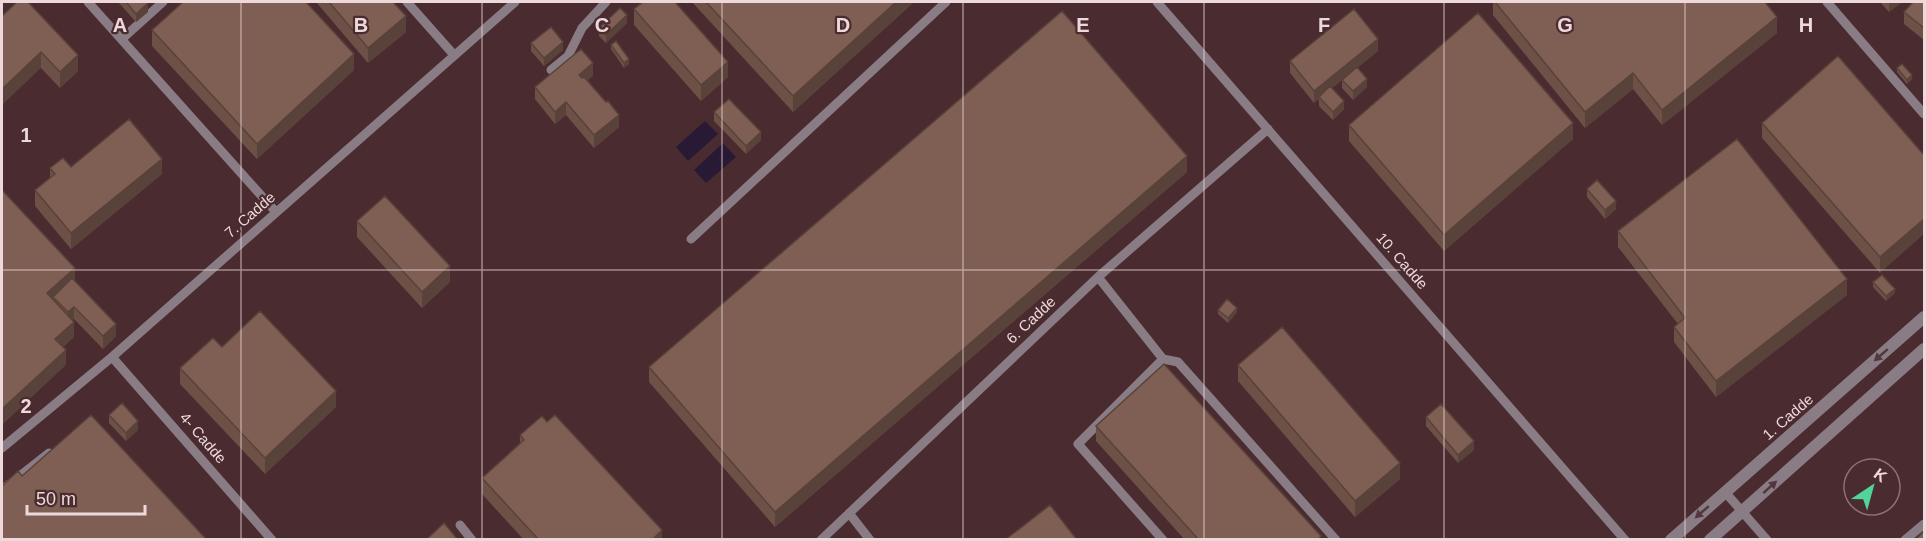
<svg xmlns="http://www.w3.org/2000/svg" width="1926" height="541" font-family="Helvetica,sans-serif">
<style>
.water{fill:#281a34}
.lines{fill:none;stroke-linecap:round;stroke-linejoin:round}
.service{stroke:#897c84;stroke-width:9}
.tertiary{stroke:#897c84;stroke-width:12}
.wall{fill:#6d5147}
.shaded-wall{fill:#59423a}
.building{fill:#7f5e53;stroke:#59423a;stroke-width:1.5}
.oneway{fill:#53373d}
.grid{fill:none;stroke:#edd9db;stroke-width:1.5;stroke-opacity:0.55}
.labels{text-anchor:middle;stroke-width:4.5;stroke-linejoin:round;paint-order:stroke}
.street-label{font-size:15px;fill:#edd9db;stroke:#492b30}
.grid-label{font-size:20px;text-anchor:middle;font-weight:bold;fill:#edd9db;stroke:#492b30;stroke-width:4.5;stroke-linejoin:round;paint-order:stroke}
</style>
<rect width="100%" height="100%" fill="#492b30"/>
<path class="water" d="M705 121 718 134 688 161 676 147Z
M723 143 736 157 706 183 694 170Z"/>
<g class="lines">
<path class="service" d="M88 2 276 212
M407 2 454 55
M1157 2 1625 540
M1827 2 1924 114
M122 39 163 2
M551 70 568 56 582 28 606 2
M691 239 946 2
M1098 277 1163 359 1178 362 1336 540
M112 357 272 540
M1163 359 1078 444 1163 540
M2 448 112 357 515 2
M2 490 49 453
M1725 492 1767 540
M849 513 870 540
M460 525 472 540
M821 540 1098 277 1268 129
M1905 540 1924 524"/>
<path class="tertiary" d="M1671 540 1924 317
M1710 540 1924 349"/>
</g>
<path class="wall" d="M118 2H147L148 12 136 22Z
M316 2H393L406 32 368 63Z
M692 2H914L793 112Z
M1493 2H1765L1777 33 1662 125 1633 89 1585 128 1493 15Z
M1880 2H1902L1889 12Z
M1924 2V40L1904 24V12Z
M634 9 728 77 701 101 634 25Z
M2 16 78 71 60 88 41 68Z
M627 23 606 43 599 36V28Z
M152 30 354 70 257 159 152 46Z
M531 43 563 50 544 66 531 51Z
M611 45 629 64 624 68 611 49Z
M1378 51 1357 68 1367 87 1353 100 1342 88V80L1332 88 1344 109 1333 120 1319 106V99L1314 103 1290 73V61Z
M1897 68 1912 79 1907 84 1897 72Z
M593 76 588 80 619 127 594 148 566 115 555 124 535 99V87Z
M714 112 761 140 746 154 714 121Z
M1762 123 1924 155 1880 273 1762 138Z
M1349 125 1573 139 1444 251 1349 141Z
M71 167 162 174 71 249 35 206V190L50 178V168Z
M1187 172 775 527 649 382V367Z
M1587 189 1616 209 1605 219 1587 197Z
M2 190 75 281 116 336 103 349 74 319 72 320 74 337 63 347 66 365Z
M357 221 450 282 422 308 357 237Z
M1618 231 1847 295 1716 397 1674 342V327L1678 324 1618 247Z
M1873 282 1895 293 1886 301 1873 287Z
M1218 310 1237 312 1228 323 1218 314Z
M222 347 336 407 265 474 180 384V368Z
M1238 365 1400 479 1355 517 1238 381Z
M109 415 138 430 126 441 109 423Z
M1426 417 1474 450 1458 463 1426 426Z
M1096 426 1321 540H1185L1096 441Z
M520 435 662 540H524L482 494V478L520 443Z"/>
<path class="shaded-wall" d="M896 2H914L793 112V96Z
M1889 2H1902L1889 12Z
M148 3V12L136 22V14Z
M627 15V23L606 43V35Z
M406 16V32L368 63V48Z
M1777 17V33L1662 125V110Z
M1378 39V51L1320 98 1319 97V99L1314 103V91Z
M563 42V50L544 66V58Z
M41 52V68L2 105V89Z
M354 54V70L257 159V144Z
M78 55V71L60 88V72Z
M629 59V64L624 68V63Z
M728 62V77L701 101V85Z
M593 63V76L579 87V75Z
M1633 73V89L1585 128V112Z
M1912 75V79L1907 84V80Z
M1367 79V87L1353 100V91Z
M1344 101V109L1333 120V112Z
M566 102V115L555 124V112Z
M619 115V127L594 148V135Z
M1573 123V139L1444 251V235Z
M761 132V140L746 154V146Z
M1187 156V172L775 527V512Z
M162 159V174L71 249V233Z
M1616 201V209L1605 219V210Z
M1924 219V234L1880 273V257Z
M450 266V282L422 308V292Z
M75 268V283L53 297V303L47 293Z
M1847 279V295L1716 397V381Z
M1895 289V293L1886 301V296Z
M74 307V319L68 324V312Z
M1237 308V312L1228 323V318Z
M74 322V337L55 354V339Z
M116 324V336L103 349V336Z
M66 350V365L2 425V409Z
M336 391V407L265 474V458Z
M138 421V430L126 441V433Z
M1474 441V450L1458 463V455Z
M1400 463V479L1355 517V501Z
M662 530V540H652Z"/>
<path class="building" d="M17 2H28L78 55 60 72 41 52 2 89V16Z
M126 2H147L148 3 136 14Z
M183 2H306L354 54 257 144 152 30Z
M329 2H393L406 16 368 48Z
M643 2H675L728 62 701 85 634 9Z
M706 2H896L793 96Z
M1495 2H1765L1777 17 1662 110 1633 73 1585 112Z
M1913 2H1924V28L1904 12Z
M620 8 627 15 606 35 599 28Z
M1354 9 1378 39 1314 91 1290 61Z
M1062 11 1187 156 775 512 649 367Z
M1478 13 1573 123 1444 235 1349 125Z
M551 27 563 42 544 58 531 43Z
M616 41 629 59 624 63 611 45Z
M581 49 593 63 579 75 582 78 584 77 606 102 608 101 619 115 594 135 566 102 555 112 535 87Z
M1838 56 1924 155V219L1880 257 1762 123Z
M1902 64 1912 75 1907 80 1897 68Z
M1357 67 1367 79 1353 91 1342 80Z
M1330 86 1344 101 1333 112 1319 97Z
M729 99 761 132 746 146 714 112Z
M129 119 162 159 71 233 35 190 55 174 50 168 63 158 71 167Z
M1737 139 1847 279 1716 381 1674 327 1685 318 1618 231Z
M1597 180 1616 201 1605 210 1587 189Z
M2 190 75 268 47 293 74 322 55 339 66 350 2 409Z
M385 196 450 266 422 292 357 221Z
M1882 275 1895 289 1886 296 1873 282Z
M72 278 116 324 103 336 74 307 68 312 53 297Z
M1227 299 1237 308 1228 318 1218 310Z
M260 311 336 391 265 458 180 368 213 338 222 347Z
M1282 327 1400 463 1355 501 1238 365Z
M1164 364 1321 536 1318 540H1199L1096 426Z
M122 403 138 421 126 433 109 415Z
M1441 404 1474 441 1458 455 1426 417Z
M91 415 207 540H2V486L18 471 22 476Z
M555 415 662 530 652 540H539L482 478 524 440 520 435 542 416 547 422Z
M1050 505 1077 540H1005Z
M444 523 458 540H426Z
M1924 531V540H1915Z"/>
<defs><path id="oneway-solid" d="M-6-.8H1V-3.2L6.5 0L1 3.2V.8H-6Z" transform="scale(1.5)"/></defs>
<g class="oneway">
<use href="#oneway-solid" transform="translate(1881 355) rotate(139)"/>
<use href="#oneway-solid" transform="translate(1770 487) rotate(-42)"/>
<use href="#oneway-solid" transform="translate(1702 512) rotate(139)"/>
</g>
<path class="grid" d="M241 2V540M482 2V540M722 2V540M963 2V540M1204 2V540M1444 2V540M1685 2V540M2 270H1924"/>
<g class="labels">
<g class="street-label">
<text transform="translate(250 215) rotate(-41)" y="5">7. Cadde</text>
<text transform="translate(1402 261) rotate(49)" y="5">10. Cadde</text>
<text transform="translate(1031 320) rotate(-43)" y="5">6. Cadde</text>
<text transform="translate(1788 417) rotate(-41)" y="5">1. Cadde</text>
<text transform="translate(203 438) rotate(49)" y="5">4- Cadde</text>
</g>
</g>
<g class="grid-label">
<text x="120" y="32">A</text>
<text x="361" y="32">B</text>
<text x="602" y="32">C</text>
<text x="843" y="32">D</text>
<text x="1083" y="32">E</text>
<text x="1324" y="32">F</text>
<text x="1565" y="32">G</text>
<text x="1806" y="32">H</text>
<text x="26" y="142">1</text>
<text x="26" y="413">2</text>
</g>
<rect width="1926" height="541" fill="none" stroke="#edd9db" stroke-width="6"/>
<g transform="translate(1872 487) rotate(36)"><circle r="28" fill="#492b30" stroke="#8b7174" stroke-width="1.5"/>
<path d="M0-4.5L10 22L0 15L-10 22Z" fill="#52d397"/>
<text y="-9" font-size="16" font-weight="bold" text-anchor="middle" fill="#edd9db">K</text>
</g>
<path d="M27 505v9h118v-9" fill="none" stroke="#edd9db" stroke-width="3"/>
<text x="36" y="505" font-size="18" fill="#edd9db" stroke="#492b30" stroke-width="4.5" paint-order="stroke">50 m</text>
</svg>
